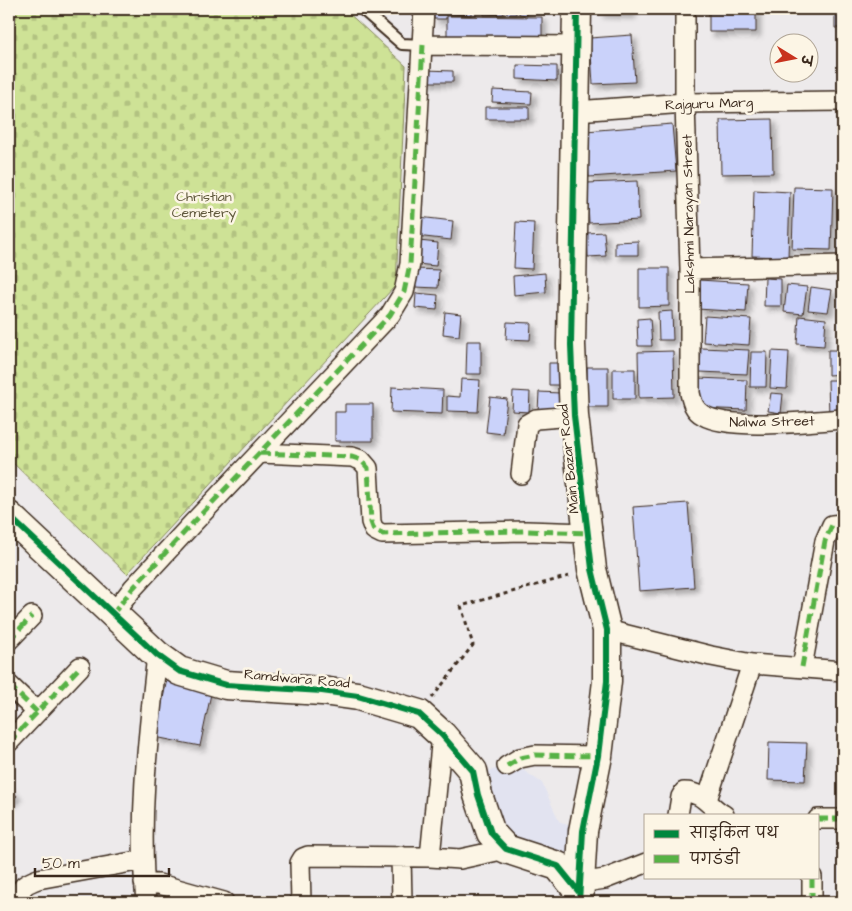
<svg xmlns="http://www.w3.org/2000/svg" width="852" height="911" font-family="'Architects Daughter','Playpen Sans Deva',sans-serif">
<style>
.built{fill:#e2e3f0}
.cemetery{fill:url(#cemetery-stones);stroke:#84865a}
.building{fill:#cad2fa;stroke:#3b2a1e;filter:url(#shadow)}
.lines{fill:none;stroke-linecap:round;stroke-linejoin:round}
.lane-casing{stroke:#3b2a1e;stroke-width:14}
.street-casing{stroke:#3b2a1e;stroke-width:22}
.secondary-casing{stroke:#3b2a1e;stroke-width:31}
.path{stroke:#3b2a1e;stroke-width:3;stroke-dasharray:4 4;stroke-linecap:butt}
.lane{stroke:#fcf5e5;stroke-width:10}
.street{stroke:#fcf5e5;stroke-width:19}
.secondary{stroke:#fcf5e5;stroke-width:28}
.quiet{stroke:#57b245;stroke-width:5;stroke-dasharray:10 5;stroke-linecap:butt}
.cycleway-casing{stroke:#fcf5e5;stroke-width:9}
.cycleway{stroke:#00873e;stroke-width:6}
.labels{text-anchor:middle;stroke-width:5;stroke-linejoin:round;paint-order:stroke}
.street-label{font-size:14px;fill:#3b2a1e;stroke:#fcf5e5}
.park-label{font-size:14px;fill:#60583c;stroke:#fcf5e5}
</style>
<defs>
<pattern id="cemetery-stones" width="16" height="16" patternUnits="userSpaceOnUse" patternTransform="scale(1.25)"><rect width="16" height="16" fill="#cee296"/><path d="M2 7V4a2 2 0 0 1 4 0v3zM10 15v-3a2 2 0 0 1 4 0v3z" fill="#b2c281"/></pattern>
<filter id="shadow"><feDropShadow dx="4.5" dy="4.5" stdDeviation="2.5" flood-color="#0004"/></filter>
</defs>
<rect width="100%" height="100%" fill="#edeaeb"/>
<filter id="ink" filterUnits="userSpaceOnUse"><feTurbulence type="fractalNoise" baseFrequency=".02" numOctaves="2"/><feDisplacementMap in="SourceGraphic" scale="10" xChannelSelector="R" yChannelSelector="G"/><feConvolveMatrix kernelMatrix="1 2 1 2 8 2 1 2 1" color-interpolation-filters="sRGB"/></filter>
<g filter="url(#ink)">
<path class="built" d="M507 766 523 770 542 783 559 821 583 831 579 883 506 849 485 772Z"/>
<path class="cemetery" d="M9 9H344L406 66 396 285 127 574 9 459Z"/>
<path class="building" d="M434 9H446V19H434Z
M450 9H471V15L450 14Z
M484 9H503L504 14 484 15Z
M507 9H516V14H507Z
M519 9H527V15L519 14Z
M599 9H631V14L599 13Z
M709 9H756V32H709Z
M835 9H843V28H835Z
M447 16 542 17V37H447Z
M632 35 635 82 593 84 590 38Z
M517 65 557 66V81L517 79Z
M426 70 453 71V82H426Z
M493 90 532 92 531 104 492 102Z
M485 107H529V119H485Z
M772 119 773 173 721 174 720 120Z
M672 124 676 171 589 177 586 131Z
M637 181 639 220 589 223 587 183Z
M794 187 833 188 831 250 792 249Z
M754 190 790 192 788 257 752 256Z
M419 217 453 221 451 240 416 236Z
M516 222 534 223 532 269 514 268Z
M604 232 606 256 588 257 587 233Z
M419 241 438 243 436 266 417 264Z
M638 241V255H615V242Z
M639 268H669V306L639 307Z
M416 269 439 270 438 288 415 287Z
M545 273 546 292 514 295 513 276Z
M765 278 781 279V306H764Z
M699 280 748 283 746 312 697 309Z
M787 285 807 287 803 314 784 312Z
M811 287 832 290 828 312 808 310Z
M416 293 438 295 437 310 415 308Z
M672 311 673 340H659L658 312Z
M445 312 461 314 459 336 443 334Z
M705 316 751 319 749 345 703 342Z
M799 316 826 319 824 346 797 344Z
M650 318 652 346H638L637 319Z
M507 322 531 323 530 340 506 339Z
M467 341H481V374H466Z
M701 348 749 350 747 374 700 372Z
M828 350H843V374L828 375Z
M673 351 674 397 639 398 638 352Z
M772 351 789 352 787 389 770 388Z
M751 352H767L766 387H750Z
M549 363H565V385H549Z
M587 367H608V407H587Z
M613 369H635V399H613Z
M698 378 747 380 746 410 696 408Z
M461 379 480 380 478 412 447 411V396L460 397Z
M828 380H843V415L829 416Z
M392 387 443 390 442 414 391 412Z
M513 391 530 392 529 412 512 411Z
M539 392 560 393 559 412 538 411Z
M771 393 783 394 781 413 768 411Z
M490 397 507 399 503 434 486 432Z
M345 404H373V441H335V412H345Z
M688 503 694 587 639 591 633 507Z
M167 679 212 689 200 746 155 737Z
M769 742 807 743 805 781 768 780Z
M9 787 17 796 9 804Z"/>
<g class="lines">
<defs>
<path id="lane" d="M362 9 402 44 423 45"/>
<path id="street" d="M685 9V103L690 269V393C692 402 694 410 703 415 730 431 810 421 843 419
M423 45 577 46
M576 111 685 103 843 101
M690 269 843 265
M260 453 352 457 361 460 368 468 371 522 374 530 382 534 526 531 589 533
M521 474 527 424 536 419 574 416
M112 615 133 588 193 523 390 315 404 292 410 264 424 9
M607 630 711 656 752 664 843 671
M9 640 32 616
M802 667 825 541 832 525 843 524
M9 685 37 712
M442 735 430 857 460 859 506 849
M9 742 80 667
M507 766 520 758 535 755 598 756
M707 800 752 664
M678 815 681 797 684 792C704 792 709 807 724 815
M818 819H843
M401 856 402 902
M812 877V902
M144 883 159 884 224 902
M579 883 605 879 646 863
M18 902C20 887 24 884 38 879L143 860
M146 902C138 820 148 737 157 655
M301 902 300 863 303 858 308 856 430 857"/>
<path id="secondary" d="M577 9 571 345 574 416 592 569 607 630V681L598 756 583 831 579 902
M9 516 157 655 179 671 226 685 322 691 358 696 419 714 442 735 473 771 478 795 491 833 506 849 558 866 579 892"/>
</defs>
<use href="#lane" class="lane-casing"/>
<use href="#street" class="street-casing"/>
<use href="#secondary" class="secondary-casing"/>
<path class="path" d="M432 698 473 645 461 606 573 575"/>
<use href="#lane" class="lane"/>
<use href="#street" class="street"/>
<use href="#secondary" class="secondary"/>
<path class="quiet" d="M260 453 352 457 361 460 368 468 371 522 374 530 382 534 526 531 589 533
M112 615 133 588 193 523 390 315 404 292 410 264 423 45
M9 640 32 616
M802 667 825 541 832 525 843 524
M9 685 37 712
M9 742 80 667
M507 766 520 758 535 755 598 756
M818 819H843
M812 877V902"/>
<defs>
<path id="cycleway" d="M577 9 571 345 574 416 592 569 607 630V681L598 756 583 831 579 902
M9 516 157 655 179 671 226 685 322 691 358 696 419 714 442 735 473 771 478 795 491 833 506 849 558 866 579 892"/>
</defs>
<use href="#cycleway" class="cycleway-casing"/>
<use href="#cycleway" class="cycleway"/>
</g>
</g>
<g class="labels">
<g class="street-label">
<text transform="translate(709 103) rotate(-2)" y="5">Rajguru Marg</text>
<text transform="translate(688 214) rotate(-91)" y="5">Lakshmi Narayan Street</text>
<text transform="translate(772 421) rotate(-1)" y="5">Nalwa Street</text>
<text transform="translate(568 459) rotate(-96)" y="5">Main Bazar Road</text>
<text transform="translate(297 678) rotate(5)" y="5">Ramdwara Road</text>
</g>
<g class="park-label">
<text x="204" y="201">Christian<tspan x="204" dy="16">Cemetery</tspan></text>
</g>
</g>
<rect width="852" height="911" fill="none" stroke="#fcf5e5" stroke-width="30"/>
<rect x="15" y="15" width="822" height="881" fill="none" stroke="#3b2a1e" stroke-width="2" filter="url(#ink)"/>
<rect x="644" y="814" width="175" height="65" fill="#fcf5e5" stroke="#afa495"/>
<rect x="654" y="830" width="25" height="8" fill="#00873e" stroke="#afa495"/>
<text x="690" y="838" font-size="15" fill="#3b2a1e">साइकिल पथ</text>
<rect x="654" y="855" width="25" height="8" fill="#57b245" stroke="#afa495"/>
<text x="690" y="864" font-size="15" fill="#3b2a1e">पगडंडी</text>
<g transform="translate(794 58) rotate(100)"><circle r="24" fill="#fcf5e5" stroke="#afa495"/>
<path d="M0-4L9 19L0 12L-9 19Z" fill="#c8321e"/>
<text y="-8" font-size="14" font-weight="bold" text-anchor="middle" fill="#3b2a1e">उ</text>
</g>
<path d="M35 868v8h134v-8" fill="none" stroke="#3b2a1e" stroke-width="2.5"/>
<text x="42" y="868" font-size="15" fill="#3b2a1e" stroke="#fcf5e5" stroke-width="4" paint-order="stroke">50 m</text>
</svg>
